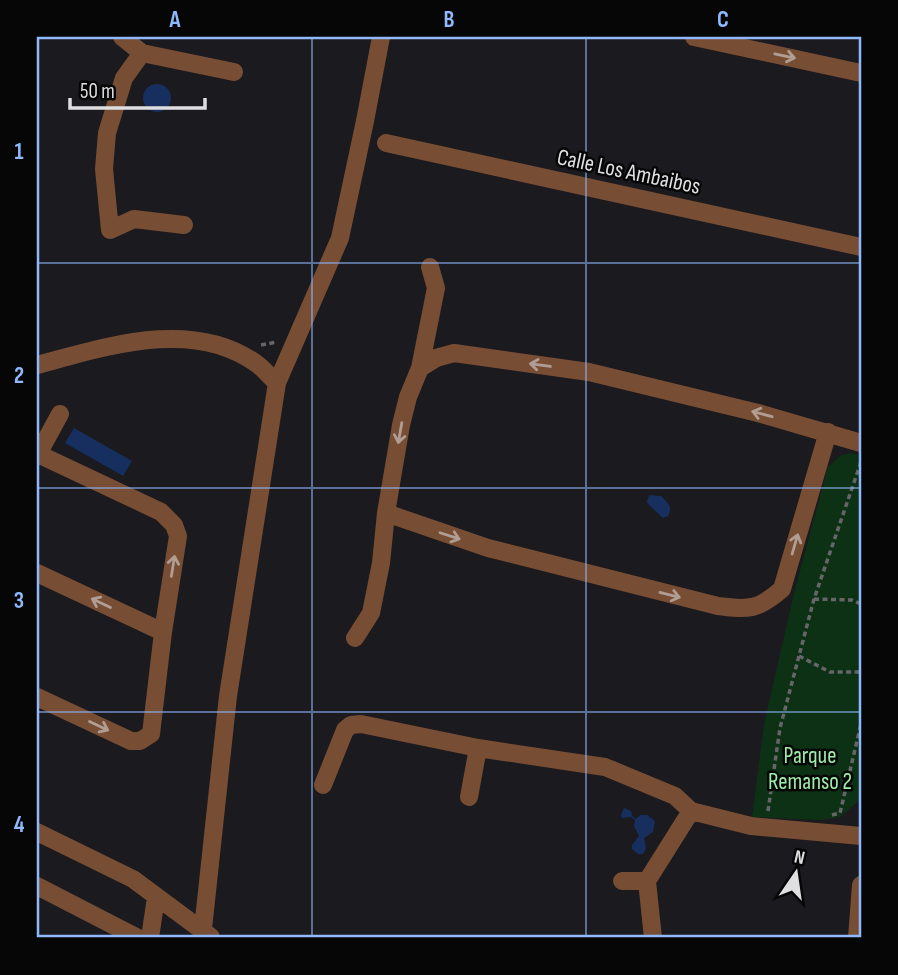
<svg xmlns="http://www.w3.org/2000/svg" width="898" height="975" font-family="'Sofia Sans Condensed',sans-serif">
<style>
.green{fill:#0d3115}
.water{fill:#162f5f}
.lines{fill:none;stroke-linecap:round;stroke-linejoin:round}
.path{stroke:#666669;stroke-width:3.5;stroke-dasharray:5 3.5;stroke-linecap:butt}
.minor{stroke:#774d34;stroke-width:18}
.tertiary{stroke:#774d34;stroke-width:18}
.oneway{stroke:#b09d93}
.grid{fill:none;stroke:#8fb8fd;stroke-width:2;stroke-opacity:0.55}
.labels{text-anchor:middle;stroke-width:5;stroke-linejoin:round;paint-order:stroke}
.street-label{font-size:23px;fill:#dfdfe1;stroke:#060607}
.park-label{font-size:23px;fill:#9eeda8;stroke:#060607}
.neatline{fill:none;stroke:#8fb8fd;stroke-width:2.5}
.grid-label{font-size:23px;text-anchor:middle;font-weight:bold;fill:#8fb8fd}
</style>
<rect width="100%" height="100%" fill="#1b1a1e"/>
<path class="green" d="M850 453 861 455V799L840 817 821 820 752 817 764 724 794 593 828 467 840 456Z"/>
<path class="water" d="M143 98a14 14 0 1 1 28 0a14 14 0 1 1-28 0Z
M74 428 132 461 123 476 65 443Z
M649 495 661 496C668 503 673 507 668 516L663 518C657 513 651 507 647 502Z
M624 808 631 811 632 816 636 819 640 815H647L655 821 653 832 644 838 646 848 643 854H638L632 849V845L639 836 634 826 635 820 631 817 622 818 621 815Z"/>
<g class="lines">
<path class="path" d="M261 345 277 342
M814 599 852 600 861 604
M799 656 830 672H861
M768 811 780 728 814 599 861 462
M832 815 840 813 861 724"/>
<path class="minor" d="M122 37 142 53 234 72
M694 37 861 73
M142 53 124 78 107 133 104 169 110 230 134 219 184 225
M386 143 861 247
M37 365C105 347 193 317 257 364 264 369 270 377 277 383
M420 368 436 358 454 353 589 372 758 413 861 443
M37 456 60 414
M386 513 488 548 718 606C749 610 758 610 782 589L828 432
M37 573 163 632
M355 638 371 613 381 563 386 513 401 425 408 397 420 368 436 288 430 267
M37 697 131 741H140L151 734 163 632 178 536 174 525 161 512 38 454
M323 785 345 730 351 725 361 724 478 748 605 767 675 796 691 811 751 826 861 836
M469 797 478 748
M37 832 133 879 211 937
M622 881H647L691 811
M647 881 653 938
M37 886 138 938
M150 938 156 897
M202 938 228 696 277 383 340 238 365 121 381 37"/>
<path class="tertiary" d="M857 938 861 885"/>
</g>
<defs><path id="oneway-shaft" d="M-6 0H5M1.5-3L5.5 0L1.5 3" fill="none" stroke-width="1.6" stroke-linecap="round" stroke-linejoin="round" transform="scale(1.75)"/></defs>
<g class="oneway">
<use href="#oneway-shaft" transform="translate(785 56) rotate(12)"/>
<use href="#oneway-shaft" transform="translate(540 365) rotate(-172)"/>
<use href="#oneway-shaft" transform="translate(762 414) rotate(-165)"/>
<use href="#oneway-shaft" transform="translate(400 433) rotate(100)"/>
<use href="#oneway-shaft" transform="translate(450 536) rotate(18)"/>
<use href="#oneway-shaft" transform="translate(795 544) rotate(-74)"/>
<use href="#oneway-shaft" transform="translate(173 566) rotate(-81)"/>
<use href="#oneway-shaft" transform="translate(670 595) rotate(14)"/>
<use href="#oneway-shaft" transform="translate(101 603) rotate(-155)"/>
<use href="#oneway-shaft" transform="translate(99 726) rotate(25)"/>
</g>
<path class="grid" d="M312 37V938M586 37V938M37 263H861M37 488H861M37 712H861"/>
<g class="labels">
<g class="street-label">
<text transform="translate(629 171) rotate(12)" y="8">Calle Los Ambaibos</text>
</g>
<g class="park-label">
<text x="810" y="763">Parque<tspan x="810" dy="26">Remanso 2</tspan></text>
</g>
</g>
<rect width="898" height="975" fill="none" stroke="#060607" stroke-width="77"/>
<g transform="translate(796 873) rotate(13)" stroke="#060607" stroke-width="5" paint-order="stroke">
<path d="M0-5L12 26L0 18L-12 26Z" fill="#dfdfe1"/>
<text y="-10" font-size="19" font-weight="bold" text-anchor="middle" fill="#dfdfe1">N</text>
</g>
<path d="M70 98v10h135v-10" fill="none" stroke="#dfdfe1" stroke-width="3.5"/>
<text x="80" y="98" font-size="21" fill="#dfdfe1" stroke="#060607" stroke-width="5" paint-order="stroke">50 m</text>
<rect x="38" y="38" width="822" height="898" class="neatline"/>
<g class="grid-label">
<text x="175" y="27">A</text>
<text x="449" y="27">B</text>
<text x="723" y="27">C</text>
<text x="19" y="159">1</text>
<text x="19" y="383">2</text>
<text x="19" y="608">3</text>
<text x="19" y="832">4</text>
</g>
</svg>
